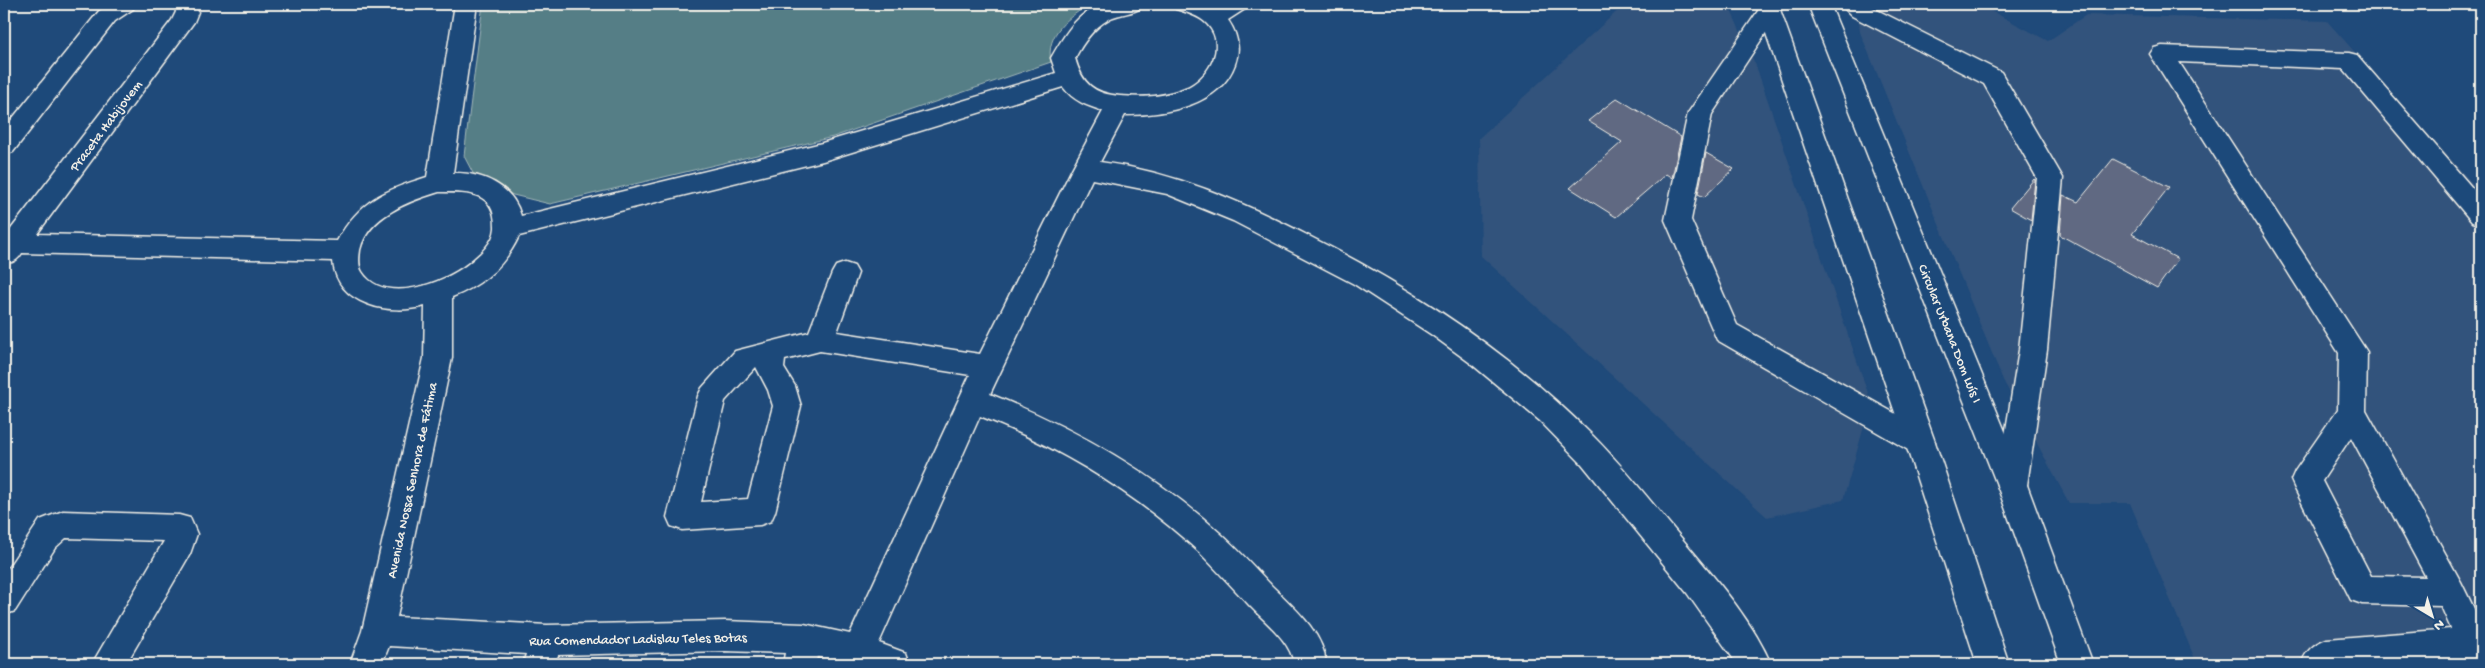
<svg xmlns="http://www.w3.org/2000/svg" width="2485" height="668" font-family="'Gochi Hand',sans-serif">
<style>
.built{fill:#32537c}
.green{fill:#547e86;stroke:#a4b8b7}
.building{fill:#606982;stroke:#f4f1e8}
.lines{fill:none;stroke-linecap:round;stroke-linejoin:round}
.minor-casing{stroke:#f4f1e8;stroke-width:3}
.highway-casing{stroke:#f4f1e8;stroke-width:3}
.minor{fill:#1f4a7a;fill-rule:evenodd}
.highway{fill:#1f4a7a;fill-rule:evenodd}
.labels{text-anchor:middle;stroke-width:4;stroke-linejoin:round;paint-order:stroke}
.street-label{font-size:14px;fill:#f4f1e8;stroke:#1f4a7a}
</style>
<rect width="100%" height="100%" fill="#1f4a7a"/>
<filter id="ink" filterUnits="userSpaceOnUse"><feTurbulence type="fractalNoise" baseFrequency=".02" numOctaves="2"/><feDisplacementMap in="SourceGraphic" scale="10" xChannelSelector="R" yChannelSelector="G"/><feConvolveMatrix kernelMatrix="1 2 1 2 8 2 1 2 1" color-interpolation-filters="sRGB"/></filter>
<g filter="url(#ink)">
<path class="built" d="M1625 4H1728L1756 66 1871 402 1843 500 1767 517 1481 256 1479 138Z
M1857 4H1978L2048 41 2086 15 2327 21 2481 193V664H2197L2130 503H2069L2003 380 1860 32Z"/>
<path class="green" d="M483 4H1091C1069 16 1045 34 1051 62L833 137 550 204 513 195 476 179 464 156Z"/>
<path class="building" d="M1617 98 1681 137 1672 178 1666 174 1616 217 1570 188 1622 142 1588 121Z
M1706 153 1734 169 1704 197 1698 194Z
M2113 159 2169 187 2132 234 2178 259 2157 288 2060 235 2063 195 2078 202Z
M2034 179 2035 180 2031 220 2010 208Z"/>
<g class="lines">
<defs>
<path id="minor" d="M110 4H136L133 9 115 21 13 152 4 155V129L99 11Z
M174 4H196L198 12 194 22 37 234 337 241C359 201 385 190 427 177L455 4H477L453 173C482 172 513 186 521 216L822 143 1056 73 1051 58C1078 11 1090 0 1144 4 1138 14 1119 13 1109 19 1093 28 1083 43 1075 58 1082 84 1094 94 1120 96 1144 98 1165 97 1188 87 1210 76 1227 45 1207 24 1200 16 1186 12 1176 9L1173 4H1207L1215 7 1221 4H1248L1245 9 1228 20C1237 33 1241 48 1235 64 1220 106 1165 115 1125 115L1100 162C1175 172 1240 201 1307 235 1411 287 1511 353 1593 436 1624 467 1650 501 1678 534 1711 574 1750 616 1771 664H1737L1687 593 1582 464 1540 421 1469 362 1432 335 1354 284 1233 221 1167 194 1092 179 990 394C1074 428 1153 472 1220 533 1238 549 1254 567 1271 585 1292 606 1324 632 1326 664H1294C1291 641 1264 621 1249 605 1232 587 1216 569 1199 552 1135 493 1061 448 980 416L879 643 906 653 910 664H850L817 657 815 664H783L785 653 725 651 558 655 555 664H523L526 654 389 646 382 664H350L362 631 424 358 425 306C390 316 336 305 333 261L22 253C18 260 12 264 4 262V233H8L172 20 176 12ZM1063 87C1073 101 1088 106 1103 111L1072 169 980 354 837 332 858 273 854 266 845 263 836 266 832 273 809 332 735 351 702 388 698 396 667 517 671 526 682 530 760 525 771 521 775 512 801 406 795 386 784 368 785 360 820 351 970 375 850 634 804 624 725 621 547 625 397 617 452 358V297C483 285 505 266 519 236L823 161ZM439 192C468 192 496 191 495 228 494 243 479 255 468 264 444 283 384 306 362 272 358 266 359 257 360 250 368 216 409 201 439 192ZM756 367 768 390 773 406 748 499 701 502 725 401Z
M1774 4 1781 10 1712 114 1691 220 1737 325 1930 433 1935 442 1930 451 1920 454 1910 451 1717 340 1665 220 1688 113 1762 5Z
M1840 4H1865L2001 72 2063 178 2047 350 2027 485 2023 494 2012 498 2001 494 1997 485 2019 350 2037 178 1984 84 1852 16Z
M2162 46 2349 53 2357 55 2481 198V225L2472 222 2343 69 2179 62 2367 352 2366 410 2461 582 2481 623V664L2470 662 2466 658 2387 664H2301C2306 651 2313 644 2327 639L2451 629 2441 606 2362 604 2351 600 2295 489 2291 480 2295 471 2338 409 2339 353 2150 54 2154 48ZM2351 437 2426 577 2371 576 2322 481Z
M63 511 179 515 190 518 197 534 190 554 126 664H92L164 541 66 538 55 548 15 611 4 615V574L40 520Z"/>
<path id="highway" d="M1756 4H1778L1935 442 2009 664H1977L1905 442Z
M1808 4H1830L2027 485 2093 664H2061L1997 485Z"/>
</defs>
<use href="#minor" class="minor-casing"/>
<use href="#highway" class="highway-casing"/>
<use href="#minor" class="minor"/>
<use href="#highway" class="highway"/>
</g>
</g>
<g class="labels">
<g class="street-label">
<text transform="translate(105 125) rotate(-53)" y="5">Praceta Habijovem</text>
<text transform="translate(1951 333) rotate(68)" y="5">Circular Urbana Dom Luís I</text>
<text transform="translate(411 480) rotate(-78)" y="5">Avenida Nossa Senhora de Fátima</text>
<text transform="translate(638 638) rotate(-1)" y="5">Rua Comendador Ladislau Teles Botas</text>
</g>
</g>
<rect width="2485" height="668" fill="none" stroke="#1f4a7a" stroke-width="20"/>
<rect x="10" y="10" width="2465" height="648" fill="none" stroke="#f4f1e8" stroke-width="2" filter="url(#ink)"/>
<g transform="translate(2432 616) rotate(142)" stroke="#1f4a7a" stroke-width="4" paint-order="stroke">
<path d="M0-4L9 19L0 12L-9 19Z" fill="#f4f1e8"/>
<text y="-8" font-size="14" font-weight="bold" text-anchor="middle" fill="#f4f1e8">N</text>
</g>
</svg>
